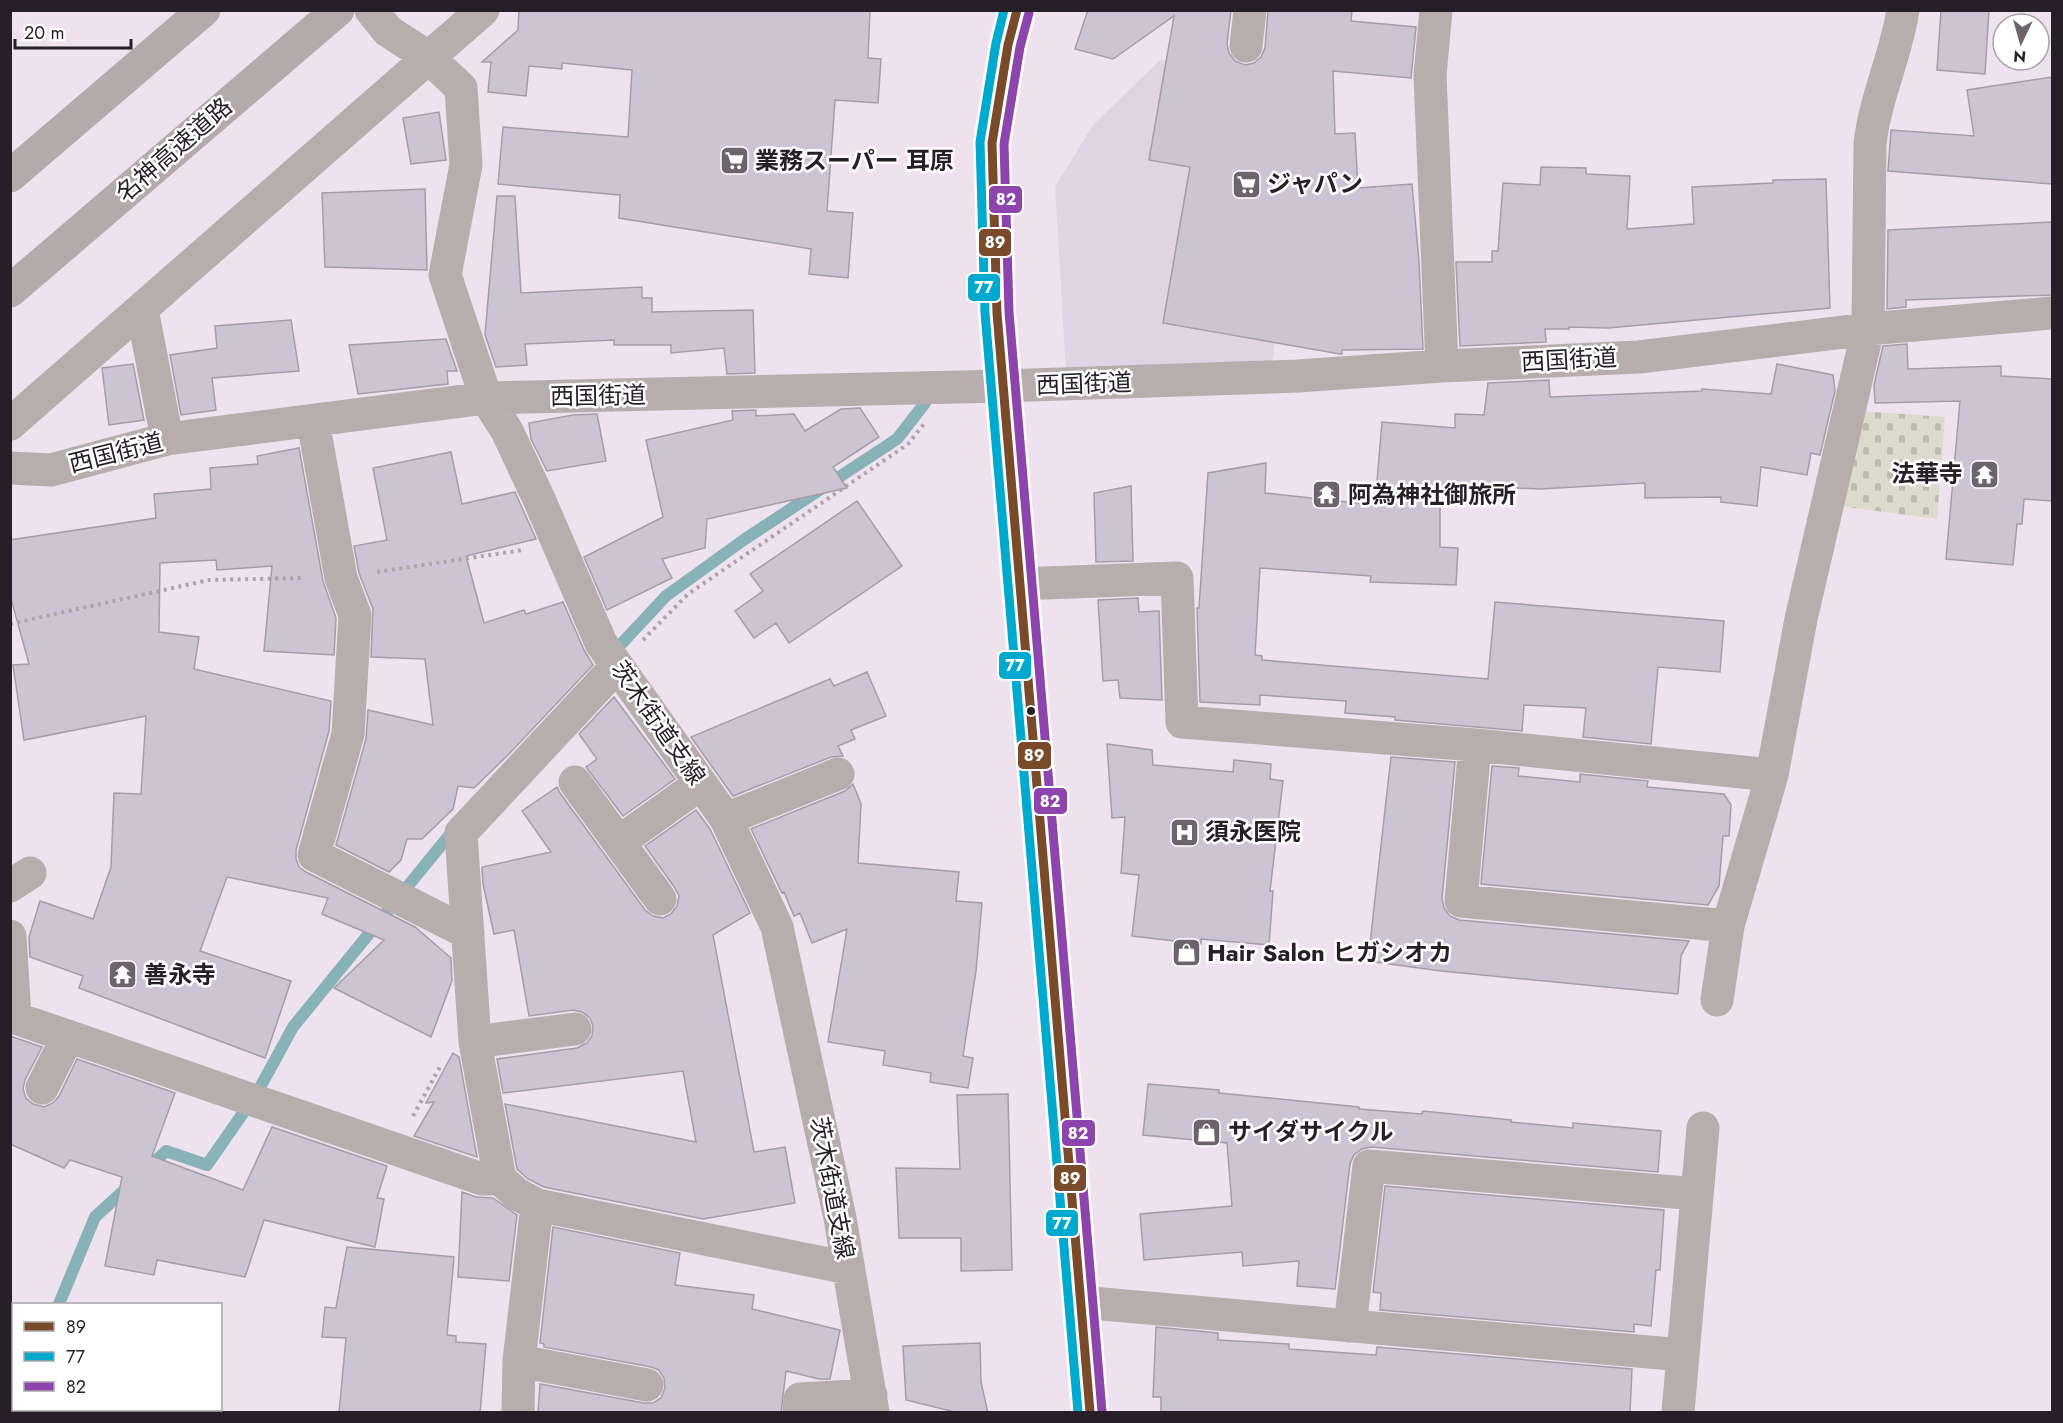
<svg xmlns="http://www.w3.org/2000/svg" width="2063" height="1423" font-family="Jost,'Noto Sans JP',sans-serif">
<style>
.commercial{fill:#dfd3e4}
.cemetery{fill:url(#cemetery-stones)}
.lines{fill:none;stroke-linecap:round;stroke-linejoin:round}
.stream{stroke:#87b2b7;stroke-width:12}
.building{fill:#cdc4d3;stroke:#a49da8;stroke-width:1.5}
.path{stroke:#aca4a6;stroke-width:4;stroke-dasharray:3 4.5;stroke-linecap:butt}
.minor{stroke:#b6adac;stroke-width:33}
.major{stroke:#b0a5a5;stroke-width:33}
.highway{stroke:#b4a9ab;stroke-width:33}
.bus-1-casing{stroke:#fff;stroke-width:14}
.bus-2-casing{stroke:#fff;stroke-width:14}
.bus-3-casing{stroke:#fff;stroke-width:14}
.bus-1{stroke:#7a4b2a;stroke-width:9}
.bus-2{stroke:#00a9ce;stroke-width:9}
.bus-3{stroke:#8e44ad;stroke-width:9}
.bus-dot{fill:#271f27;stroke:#fff;stroke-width:2}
.labels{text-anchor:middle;stroke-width:5;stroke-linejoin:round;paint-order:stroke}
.street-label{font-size:24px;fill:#271f27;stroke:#fff}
.poi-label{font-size:24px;font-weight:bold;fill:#271f27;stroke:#fff;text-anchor:start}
.line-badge{stroke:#fff;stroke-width:2}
.badge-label{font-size:16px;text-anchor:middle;font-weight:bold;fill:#fff}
</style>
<defs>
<pattern id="cemetery-stones" width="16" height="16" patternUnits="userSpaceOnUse" patternTransform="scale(1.5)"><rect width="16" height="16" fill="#dbdacd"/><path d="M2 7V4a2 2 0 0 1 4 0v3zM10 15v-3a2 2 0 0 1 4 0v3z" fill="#bcbbb0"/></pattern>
</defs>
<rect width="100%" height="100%" fill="#eee2ee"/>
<path class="commercial" d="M1160 60 1316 84 1272 361 1066 371 1055 187 1093 125Z"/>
<path class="cemetery" d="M1860 411 1945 417 1937 519 1839 506Z"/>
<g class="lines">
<path class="stream" d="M610 656 666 596 745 539 897 439 925 403
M148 1168 166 1151 207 1165 257 1093 293 1027 456 827
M59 1304 95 1217 131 1184
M46 1412V1410"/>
</g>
<path class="building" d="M519 10H870L868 58 881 59 878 103 835 100 827 211 853 213 848 278 809 274 811 249 619 218 620 195 498 184 503 127 628 137 632 70 562 63V69L529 66 526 96 488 92 491 62H482L518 30Z
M1088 10H1231L1227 44 1229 53 1235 61 1245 65 1254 63 1261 57 1265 48 1268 10H1352L1351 21 1416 27 1411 78 1333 71 1335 134 1355 133 1358 188 1412 184 1419 262 1423 349 1342 350V354H1340L1163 323 1190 167 1149 160 1174 16 1113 59 1075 49Z
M1941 10H1989L1985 74 1937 70Z
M2052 77V184L1888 171 1891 130 1974 136 1967 90Z
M439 112 446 160 411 164 403 118Z
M1541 167 1586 168V174L1630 176 1627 229 1694 224 1692 187 1773 183V180L1826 179 1830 308 1608 328 1569 327V329H1545L1546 342 1460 346 1456 262H1492V251H1498L1503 183 1540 185Z
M425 189 427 270 325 267 322 193Z
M497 196H515L521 293 642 287V298H652V312L753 310 755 373 727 374 724 348 671 353V345H614V340L525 344 527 365 496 367 485 335Z
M2052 222V295L1906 300V307L1887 309 1888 230Z
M291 320 299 371 212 378 216 410 181 415 170 355 217 348 215 326Z
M446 339 457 371H447L448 384 358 394 349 345Z
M1907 344 1908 369 2001 366V376L2052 379V501L2024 499 2022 524H2017L2013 565 1946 559 1960 401 1875 403 1874 385 1883 346Z
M133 364 144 420 109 425 102 368Z
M1777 364 1833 375 1835 391 1820 455 1811 453 1807 475 1761 467 1757 506 1721 502V497L1645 498V483L1540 489 1494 487V490H1440V547L1458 548 1456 585 1370 582 1371 576 1260 568 1255 655 1262 656V660L1488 679 1495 602 1724 621 1720 672 1658 667 1651 744 1583 737 1586 708 1524 705 1522 731 1395 720V717L1345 713 1346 701 1260 695V705L1200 702 1197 608H1199L1208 473 1266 463 1265 493 1375 505 1382 422 1455 428V414L1484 415 1488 383 1549 380 1550 397 1702 391V389L1771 394Z
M860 408 879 437 833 467 847 488 707 519 705 548 662 559 672 578 607 610 584 557 663 517 646 440 733 420 732 411 756 410V416L794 414 805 431 841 409Z
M597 414 606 461 547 471 531 439 529 423 573 415Z
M299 448 323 581 336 618 334 655 264 651 272 566 217 570 216 560 160 563 159 632 199 637 194 669 331 701 329 731 296 850V859L299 867 306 872 415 927 451 958 452 981 431 1037 334 988 384 940 322 914 328 898 227 877 200 951 291 981 265 1058 79 988 83 976 30 957 29 937 40 901 93 919 111 867 114 793 141 794 146 716 24 740 13 665 29 664 10 595V540L156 518 154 494 211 489 210 468 258 464 257 456Z
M451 452 462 504 515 492 536 539 466 556 484 623 524 610 526 614 563 602 584 650 593 665 508 755 474 788 458 786 453 809 422 839H407L401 860 389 872 336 845 366 739 368 710 433 725 425 659 371 657 373 609 359 573 354 546 387 540 373 468Z
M1131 486 1133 561 1096 562 1094 493Z
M857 501 902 566 789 643 776 623 754 638 735 611 763 591 750 574Z
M1138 598 1139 612 1159 611 1162 700 1120 698 1118 680 1103 681 1098 600Z
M867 672 886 716 851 730 855 739 838 746 843 756 831 757 733 796 691 737 830 679 834 686Z
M614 697 675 779 623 816 586 767 597 759 579 734Z
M1107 744 1152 750 1153 765 1233 772 1234 760 1271 764 1270 779 1283 781 1270 891H1273L1269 945 1201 939V944L1132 936 1139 875 1121 873 1125 817 1112 818Z
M1391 757 1455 762 1442 899 1444 908 1450 916 1459 920 1689 941 1681 956 1678 994 1441 971 1368 961Z
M1492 766 1519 768 1518 776 1580 782V774L1648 781 1647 787 1724 794 1731 805 1729 836H1723L1719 886 1708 905 1481 884Z
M853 784 861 804 858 863 959 872 956 901 982 903 976 971 963 1056 973 1058 968 1088 930 1082 931 1073 883 1065 885 1051 828 1042 847 929 812 943 800 913 794 916 784 892 782 893 751 829 845 791Z
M557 787 560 793 645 910 653 916 663 918 671 914 677 906 679 896 675 888 645 846 696 810 710 829 750 913 713 935 754 1152 785 1147 795 1203 703 1219 544 1187 528 1179 517 1169 505 1104 696 1142 683 1071 503 1093 497 1059 577 1048 587 1043 592 1036 593 1026 590 1018 582 1012 573 1010 529 1016 514 930 494 934 483 884 482 867 551 852 522 811Z
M10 1036 42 1047 25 1080 23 1089 26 1098 33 1104 44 1107 53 1103 59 1096 77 1059 175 1093 152 1156 243 1190 272 1127 387 1166 377 1198 384 1199 375 1247 264 1220 245 1277 157 1260 154 1275 105 1266 122 1177 70 1160 64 1168 10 1144Z
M453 1053 459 1057 477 1157 414 1136 434 1102 426 1103Z
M1148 1084 1219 1090V1093L1359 1107V1109L1422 1114 1423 1111 1511 1120V1122L1573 1128V1123L1661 1131 1658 1172 1371 1147 1362 1149 1354 1155 1350 1164 1335 1289 1297 1286 1299 1261 1243 1266 1242 1252 1144 1260 1140 1214 1232 1206 1227 1143 1143 1135Z
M1008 1094 1012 1270 961 1271V1238H899L896 1168 960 1169 957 1095Z
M1385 1186 1664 1210 1660 1270H1656L1651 1326 1634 1324V1332L1380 1310 1381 1293 1373 1292Z
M462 1192 476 1197 493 1198 517 1215 509 1281 458 1277Z
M553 1227 680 1253 675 1285 754 1295 752 1309 840 1330 830 1379H819L786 1371 781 1413H538L540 1384 644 1403H653L661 1398 665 1388 664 1378 659 1370 651 1367 544 1347V1344L540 1343Z
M347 1247 454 1257 447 1335 456 1336V1342L486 1344 480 1413H339L346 1338 322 1337 325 1307 336 1308Z
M1156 1327 1218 1333V1340L1289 1344V1349L1376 1355 1377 1347 1632 1369 1630 1413H1161V1397H1153Z
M980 1343 981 1382 988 1413H959L906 1400 903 1346Z"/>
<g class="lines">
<path class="path" d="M377 572 523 550
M10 624 209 580 303 578
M643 640 688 594 908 444 924 424
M413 1116 441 1065"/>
<path class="minor" d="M371 10 388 31 428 57 461 88 466 165 445 275 486 398 507 431 539 499 601 643 726 819 777 927 840 1218 873 1412
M1436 10 1430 75 1442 366
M1246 46 1250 10
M142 309 167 439
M313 421 341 578 355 615 348 734 314 855 468 933
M10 424 483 10
M10 468 51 470 167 439 486 398 1003 386 1298 376 1442 366 1639 357 1868 329 2052 313
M1020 584 1177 578 1182 722 1475 745 1772 775
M1475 745 1461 901 1728 926
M575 782 660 899
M726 819 838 774
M619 842 700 784
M10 886 30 873
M10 936 15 1018 482 1179H500L517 1194 537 1205
M1717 1000 1728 926 1772 775 1801 619 1868 329 1870 144C1875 98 1896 56 1903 10
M475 1042 575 1029
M42 1088 68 1036
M500 1179 475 1042 461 833 617 666
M1080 1302 1683 1355
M1350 1326 1369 1166 1697 1194
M519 1361 647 1385
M518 1412 519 1361 537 1205 848 1268
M799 1412 800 1399 871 1395
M1678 1412 1703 1128"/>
<path class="major" d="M1017 10 1008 45 992 143 997 313 1090 1412"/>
<path class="highway" d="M10 176 204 10
M10 291 338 10"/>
<defs>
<path id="bus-1" d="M1017 10 1008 45 992 143 997 313 1090 1412"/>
<path id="bus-2" d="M1004 10 996 43 980 142 985 313 1078 1412"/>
<path id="bus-3" d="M1029 13 1020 47 1004 144 1009 312 1102 1411"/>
</defs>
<use href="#bus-1" class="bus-1-casing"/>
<use href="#bus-2" class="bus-2-casing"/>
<use href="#bus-3" class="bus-3-casing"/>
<use href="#bus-1" class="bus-1"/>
<use href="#bus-2" class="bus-2"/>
<use href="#bus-3" class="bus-3"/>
</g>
<defs>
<symbol id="supermarket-square" viewBox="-11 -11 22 22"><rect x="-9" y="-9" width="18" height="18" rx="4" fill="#6d636d" stroke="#fff"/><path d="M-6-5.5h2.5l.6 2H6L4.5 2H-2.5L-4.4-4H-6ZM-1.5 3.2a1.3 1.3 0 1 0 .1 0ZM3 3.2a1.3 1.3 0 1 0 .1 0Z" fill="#fff"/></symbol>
<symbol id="temple-square" viewBox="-11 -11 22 22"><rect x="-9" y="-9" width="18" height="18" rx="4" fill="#6d636d" stroke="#fff"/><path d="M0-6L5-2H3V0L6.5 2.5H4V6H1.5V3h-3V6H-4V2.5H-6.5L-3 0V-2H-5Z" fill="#fff"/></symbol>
<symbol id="hospital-square" viewBox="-11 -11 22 22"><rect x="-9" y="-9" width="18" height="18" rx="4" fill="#6d636d" stroke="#fff"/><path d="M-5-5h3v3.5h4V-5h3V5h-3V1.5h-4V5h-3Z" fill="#fff"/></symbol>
<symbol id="shop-square" viewBox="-11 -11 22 22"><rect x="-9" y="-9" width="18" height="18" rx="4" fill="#6d636d" stroke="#fff"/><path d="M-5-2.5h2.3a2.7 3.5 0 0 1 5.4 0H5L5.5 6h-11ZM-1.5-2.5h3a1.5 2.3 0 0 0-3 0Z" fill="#fff"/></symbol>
</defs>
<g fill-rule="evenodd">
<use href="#supermarket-square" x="718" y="144" width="33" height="33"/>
<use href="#supermarket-square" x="1230" y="168" width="33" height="33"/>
<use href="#temple-square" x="1968" y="458" width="33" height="33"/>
<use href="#temple-square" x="1310" y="478" width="33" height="33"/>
<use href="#hospital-square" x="1168" y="816" width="33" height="33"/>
<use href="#shop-square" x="1170" y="936" width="33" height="33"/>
<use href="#temple-square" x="106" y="958" width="33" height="33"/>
<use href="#shop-square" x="1190" y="1116" width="33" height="33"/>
</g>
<circle class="bus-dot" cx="1031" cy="711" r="5"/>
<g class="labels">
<g class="street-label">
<text transform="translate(174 150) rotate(-41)" y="8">名神高速道路</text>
<text transform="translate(1569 360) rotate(-3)" y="8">西国街道</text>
<text transform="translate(1084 384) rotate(-2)" y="8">西国街道</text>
<text transform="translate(598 396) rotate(-1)" y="8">西国街道</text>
<text transform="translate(116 453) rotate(-14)" y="8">西国街道</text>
<text transform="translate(658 723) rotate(55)" y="8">茨木街道支線</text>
<text transform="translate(832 1188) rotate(79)" y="8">茨木街道支線</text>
</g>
<g class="poi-label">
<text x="755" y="169">業務スーパー 耳原</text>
<text x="1267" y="192">ジャパン</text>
<text x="1963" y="482" text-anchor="end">法華寺</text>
<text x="1348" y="503">阿為神社御旅所</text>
<text x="1205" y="840">須永医院</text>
<text x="1207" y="961">Hair Salon ヒガシオカ</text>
<text x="144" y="983">善永寺</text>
<text x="1228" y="1140">サイダサイクル</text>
</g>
</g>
<g class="line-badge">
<rect x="988" y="185" width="35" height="29" rx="6" fill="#8e44ad"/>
<rect x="978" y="228" width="34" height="29" rx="6" fill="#7a4b2a"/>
<rect x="967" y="273" width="34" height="29" rx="6" fill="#00a9ce"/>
<rect x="998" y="651" width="34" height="29" rx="6" fill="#00a9ce"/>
<rect x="1017" y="741" width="35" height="29" rx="6" fill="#7a4b2a"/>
<rect x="1033" y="787" width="35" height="28" rx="6" fill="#8e44ad"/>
<rect x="1061" y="1119" width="35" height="28" rx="6" fill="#8e44ad"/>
<rect x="1053" y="1164" width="34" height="28" rx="6" fill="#7a4b2a"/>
<rect x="1045" y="1209" width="34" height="28" rx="6" fill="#00a9ce"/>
</g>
<g class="badge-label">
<text x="1006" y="205">82</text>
<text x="995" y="248">89</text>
<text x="984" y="293">77</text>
<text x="1015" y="671">77</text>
<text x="1034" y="761">89</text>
<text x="1050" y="807">82</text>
<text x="1078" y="1139">82</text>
<text x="1070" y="1184">89</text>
<text x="1062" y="1229">77</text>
</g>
<rect width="2063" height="1423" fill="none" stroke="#271f27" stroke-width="24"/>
<rect x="12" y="1303" width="210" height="108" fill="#ffffff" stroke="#a9a5a9" stroke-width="1.5"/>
<rect x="24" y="1322" width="30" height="9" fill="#7a4b2a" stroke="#a9a5a9" stroke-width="1.5"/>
<text x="66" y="1333" font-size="18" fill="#271f27">89</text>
<rect x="24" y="1352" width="30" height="9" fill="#00a9ce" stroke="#a9a5a9" stroke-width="1.5"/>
<text x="66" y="1363" font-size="18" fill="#271f27">77</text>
<rect x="24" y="1382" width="30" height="9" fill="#8e44ad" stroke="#a9a5a9" stroke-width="1.5"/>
<text x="66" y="1393" font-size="18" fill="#271f27">82</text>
<g transform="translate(2021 42) rotate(185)"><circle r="28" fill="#ffffff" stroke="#a9a5a9" stroke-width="1.5"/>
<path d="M0-4.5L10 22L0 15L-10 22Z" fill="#6d636d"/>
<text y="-9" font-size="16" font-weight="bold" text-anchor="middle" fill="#271f27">N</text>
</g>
<path d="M15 39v9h116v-9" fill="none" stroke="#271f27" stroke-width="3"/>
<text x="24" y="39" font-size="18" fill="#271f27" stroke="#ffffff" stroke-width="4.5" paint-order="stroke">20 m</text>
</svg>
